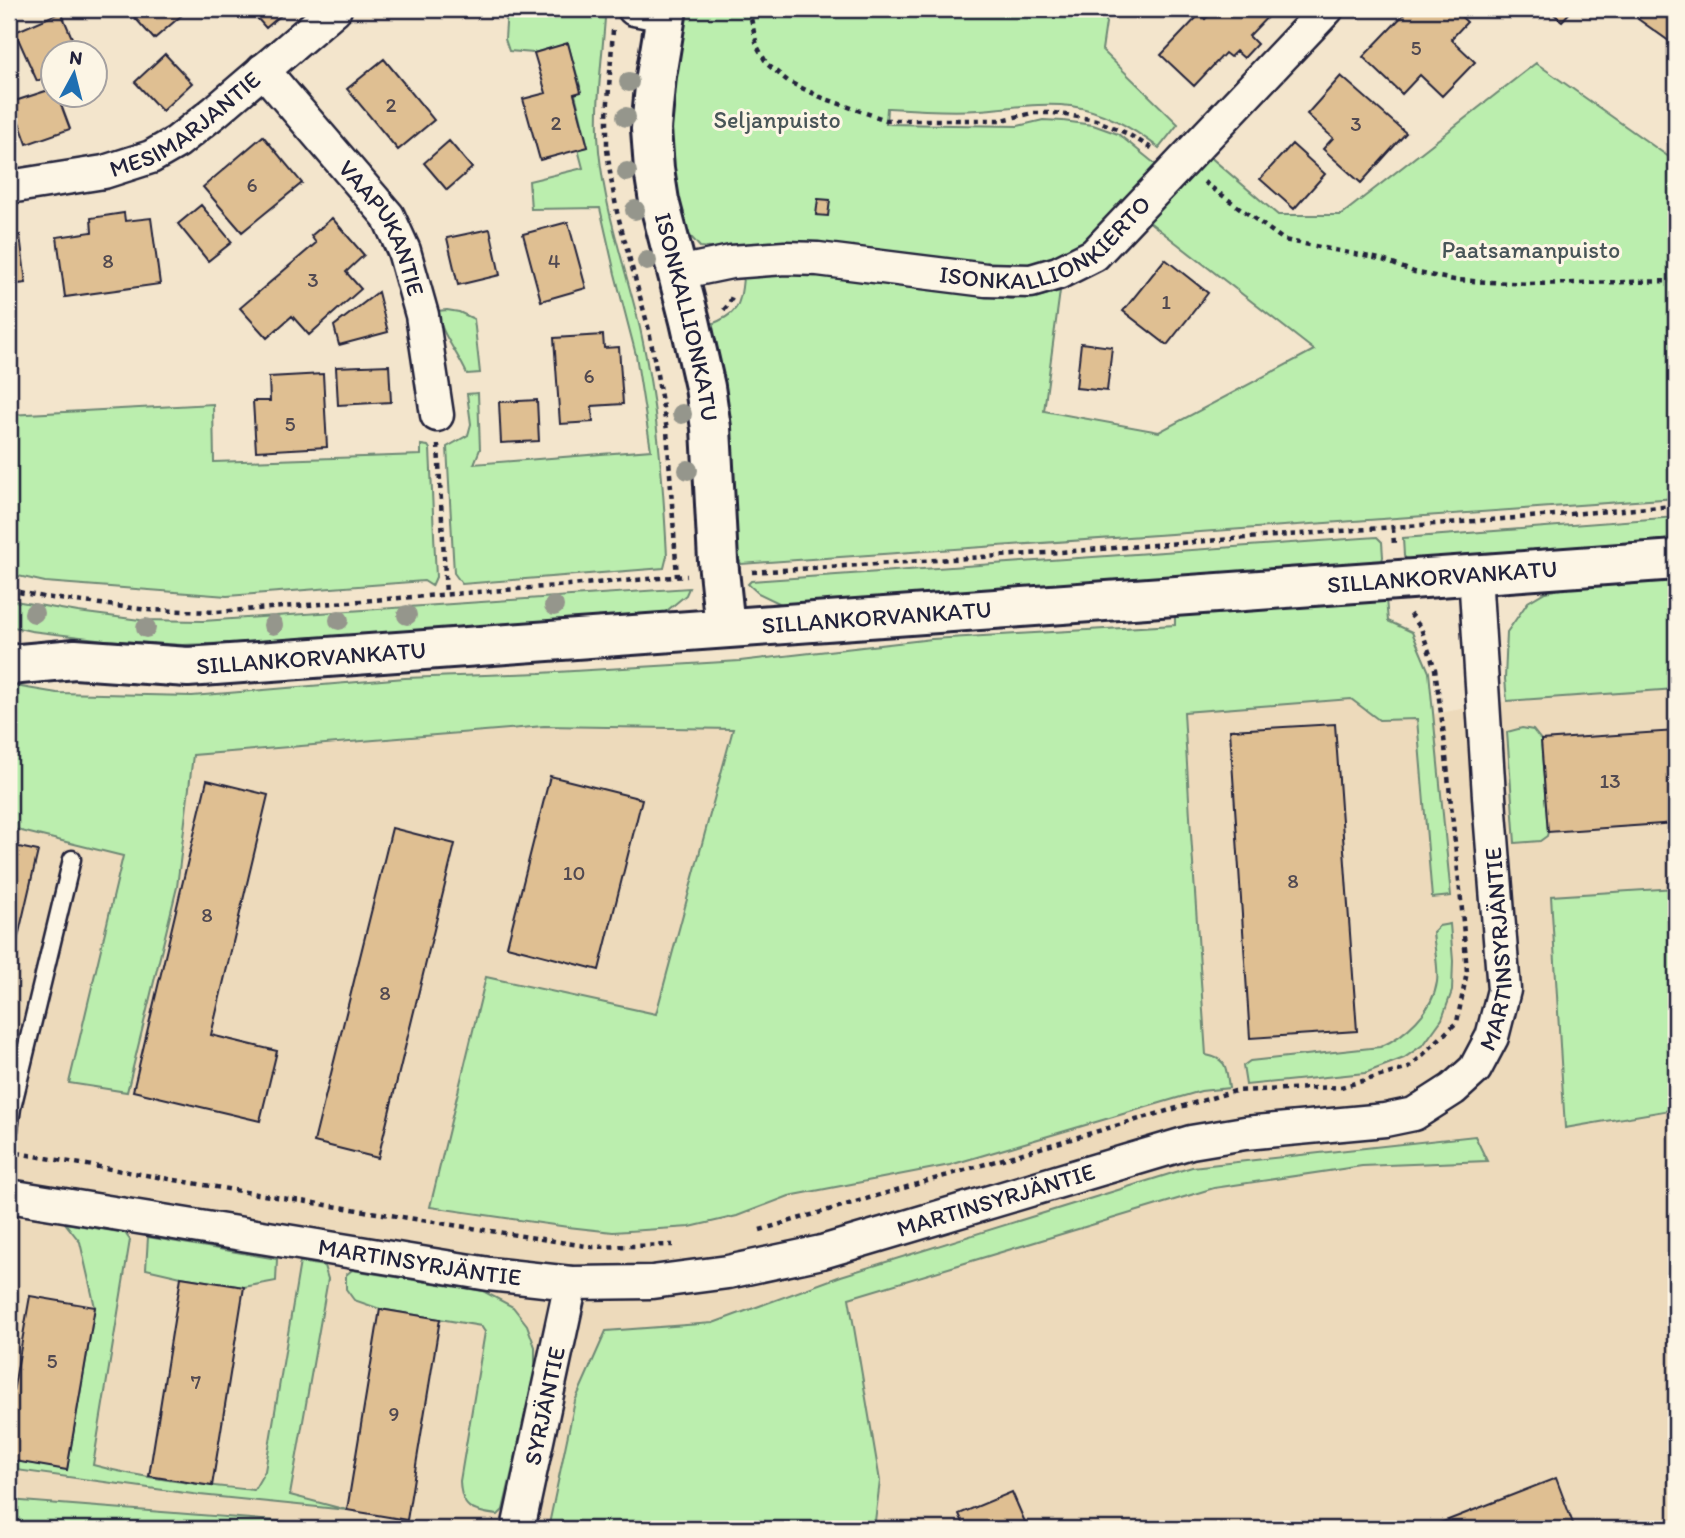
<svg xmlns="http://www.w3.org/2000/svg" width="1685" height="1538" font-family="Itim,sans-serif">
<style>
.built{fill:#eddabb}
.green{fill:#bbeeae;stroke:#6e8874;stroke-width:2}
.building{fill:#dfbf92;stroke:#22223b;stroke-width:2}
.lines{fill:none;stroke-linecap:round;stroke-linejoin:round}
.lane-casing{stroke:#22223b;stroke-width:21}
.street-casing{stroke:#22223b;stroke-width:37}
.secondary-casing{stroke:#22223b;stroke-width:44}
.path{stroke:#22223b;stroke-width:4.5;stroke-dasharray:5 5;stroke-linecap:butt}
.lane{stroke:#fcf5e5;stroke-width:16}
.street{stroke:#fcf5e5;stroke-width:32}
.secondary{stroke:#fcf5e5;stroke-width:38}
.tree{fill:#95968c}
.labels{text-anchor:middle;stroke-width:6;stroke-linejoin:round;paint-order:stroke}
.number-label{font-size:21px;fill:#514951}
.park-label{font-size:24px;fill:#485558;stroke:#fcf5e5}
.street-label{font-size:24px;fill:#22223b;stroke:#fcf5e5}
</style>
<rect width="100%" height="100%" fill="#f3e5cc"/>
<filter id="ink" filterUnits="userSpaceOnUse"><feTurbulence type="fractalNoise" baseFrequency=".0143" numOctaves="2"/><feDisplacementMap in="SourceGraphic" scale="14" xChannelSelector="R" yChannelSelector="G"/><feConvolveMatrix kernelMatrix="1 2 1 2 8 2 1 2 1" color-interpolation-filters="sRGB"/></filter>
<g filter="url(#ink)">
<path class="built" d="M1223 647 1422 716 1507 701 1676 688V888L1551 897 1565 1127 1676 1109V1529H873L880 1481 849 1298 713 1323 606 1331 575 1401 548 1529H377L9 1500V824L180 860 193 755 544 726 733 728Z"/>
<path class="green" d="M507 9H542L605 18C602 61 595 107 599 151 605 212 626 269 640 328 657 403 663 479 667 556L664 568 462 584 454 573 447 447 468 435 471 424 467 394 478 393 480 449 474 464 651 450 636 355 615 274 600 208 531 209 529 181 583 168 578 149 588 147 574 90 580 86 568 44 534 53 509 51 505 39Z
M683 9H1108L1102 50 1178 124 1159 148C1133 128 1104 111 1071 106 1041 102 1009 108 979 110 948 112 918 110 887 108L886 124 1018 126 1043 120 1063 121 1093 125 1118 134 1159 167 1096 233 1078 248 1064 256 1016 269 789 243 764 242 721 249 700 247 684 229 678 212 668 144 671 90Z
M1536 63 1676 162V498C1365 522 1052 541 741 564L737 556 709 325C737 315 741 306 743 277L781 273 813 274 1010 299 1041 296 1060 291 1044 411 1159 432 1314 350 1148 221 1209 156 1278 215H1341Z
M447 310 459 312 474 319 480 373 467 374C458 353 441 334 437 311Z
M213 404 214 462 421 455V445L428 446 430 449 436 577 432 586 424 581 227 596 45 582 9 574V415Z
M1676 517V539L1407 560 1404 556 1403 538Z
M1377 537 1382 542 1383 557 1382 561 1307 567 781 604 758 593 748 584 751 581Z
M1676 579V689L1507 701 1505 679 1507 632 1528 602 1545 592 1570 587Z
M689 588 686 595 663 614 262 642 182 645 105 640 31 631 9 626V600L78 612 140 620 203 621Z
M1386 599 1388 621 1412 632 1429 672 1451 896 1432 898 1417 719 1379 720 1351 699 1184 712 1191 834 1206 1055C1228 1059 1226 1068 1229 1088L1201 1091 950 1165 789 1196 737 1216 690 1227 613 1232 568 1227 430 1207 486 977 656 1014 733 729 544 726 193 755 177 887 127 1092 69 1083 123 856 9 828V685L57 693 192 696 405 678 540 673 740 661 932 639 1175 625V613Z
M1522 728 1533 730 1541 740 1548 832 1547 836 1540 841 1515 843 1507 732Z
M1676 888V1109L1565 1128 1551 896Z
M1450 924 1453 961 1452 991 1442 1019 1424 1044 1404 1058 1365 1073 1246 1085 1243 1066 1250 1061 1380 1047C1405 1036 1433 1011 1437 982 1439 969 1434 946 1433 932L1439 926Z
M1475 1136 1487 1161 1362 1166 1214 1188 849 1298 880 1481 874 1529H548L575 1401 606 1331 713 1323 841 1276 1192 1167Z
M65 1223 125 1233 130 1240 93 1465C145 1479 201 1485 254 1490L265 1471 300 1262 324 1266 328 1279 290 1495 347 1510 200 1495 9 1469V1460L67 1469 95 1307 80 1242Z
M148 1237 277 1259 276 1281 244 1287 181 1277 146 1269Z
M352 1270 483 1291 513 1307 527 1325 535 1347V1373L503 1510 498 1515C472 1512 461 1509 460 1481L485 1332 481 1326 380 1309 354 1300 346 1289V1275Z
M9 1500 377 1529H9Z"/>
<path class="building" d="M127 9H189L154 39Z
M249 9H288L266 28Z
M1215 9H1275L1249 36 1257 44 1244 58 1236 51 1230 57 1225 53 1194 86 1161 55 1200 14 1205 19Z
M1409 9H1453L1467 22 1451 39 1475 62 1442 96 1420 75 1402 94 1363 57Z
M1548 9H1573L1562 21Z
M1646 9H1676V46L1638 19Z
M61 12 78 52H52V75L37 81 15 32Z
M568 43 581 92 574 94 588 147 540 160 523 99 546 93 534 53Z
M165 54 192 83 162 111 135 82Z
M384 59 434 120 398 150 347 89Z
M1341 76 1406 133 1361 183 1323 149 1333 138 1307 114Z
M52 89V94H57L70 129 27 144 12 102Z
M263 136 302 183 242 232 203 187Z
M449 141 472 168 447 190 424 163Z
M1292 144 1325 174 1294 209 1260 179Z
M818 199 830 200 828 216 816 215Z
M201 205 232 242 208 261 178 224Z
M124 213 125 221 151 218 160 284 65 297 57 237 92 232 91 218Z
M332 218 364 255 346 272 361 289 309 335 292 316 267 338 240 308 316 243 311 236Z
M568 222 586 288 541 301 523 234Z
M490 229 500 275 458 285 447 238Z
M20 235 26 283 9 285V237Z
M1165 259 1208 293 1167 345 1123 311Z
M378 292 388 332 339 345 334 326Z
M603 335 604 348 619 347 623 404 592 406 593 422 560 424 554 338Z
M1081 343 1112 347 1107 391 1076 388Z
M389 365 391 402 338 405 336 367Z
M323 374 327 447 256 451 253 401H270L269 377Z
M537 400 539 441 501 443 499 402Z
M1335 724 1357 1031 1250 1038 1230 730Z
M1676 731V823L1548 832 1541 740Z
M550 776 642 799 599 970 507 946Z
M207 780 268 795 211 1035 277 1051 260 1121 133 1091Z
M392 828 455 844 378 1158 314 1142Z
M9 845 38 851 9 976Z
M181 1277 244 1287 212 1486 149 1476Z
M30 1296 95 1307 67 1470 9 1460V1415Z
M380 1309 440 1319 407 1520 347 1510Z
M1556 1478 1575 1529H1425Z
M1012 1492 1028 1529H966L959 1514Z"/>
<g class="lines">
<defs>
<path id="lane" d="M9 1130 12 1108 72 859"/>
<g id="street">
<path d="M634 9 666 15"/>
<path id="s1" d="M263 70 388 216 404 251 422 315 437 415"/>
<path id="s2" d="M9 187 104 172 151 157 177 142 216 111 335 9"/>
<path id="s3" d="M678 273 731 262 785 258 818 259 986 280 1031 281 1058 273 1094 255 1327 9"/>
<path id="s4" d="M9 1196 489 1274 571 1283 652 1282 728 1272 822 1252 1191 1142 1245 1133 1385 1120 1414 1114 1453 1089 1475 1069 1492 1037 1504 990 1490 812 1475 574"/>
<path id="s5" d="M518 1529 571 1283"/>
</g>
<g id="secondary">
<path id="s6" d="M667 9 656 76 651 129 654 169 659 201 690 321 705 387 711 428 718 561 725 628"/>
<path id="s7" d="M9 665 75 659 188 667 1676 560"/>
</g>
</defs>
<use href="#lane" class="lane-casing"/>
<use href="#street" class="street-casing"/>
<use href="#secondary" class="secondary-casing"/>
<path class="path" d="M749 9 757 46 767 64 789 82 823 98 886 120H1002L1033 113H1054L1096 120 1126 133 1153 149
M613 30 607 116V149L611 179 617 212 649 330 667 430 677 577
M1204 182 1284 240 1380 259 1414 272 1454 280 1528 284 1676 281
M724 310 729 304 733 294
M438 445 446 595
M1393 528 1394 545
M752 572 1060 552 1676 506
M9 590 44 597 148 610 217 612 687 576
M17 1153 257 1194 592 1247 673 1245
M760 1230 1235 1091 1341 1087 1409 1068 1457 1022 1467 972 1462 910 1443 728 1435 669 1421 628 1409 613"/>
<use href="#lane" class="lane"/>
<use href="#street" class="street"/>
<use href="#secondary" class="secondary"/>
</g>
<g class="tree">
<circle cx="629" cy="82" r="10"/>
<circle cx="626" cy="117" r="10"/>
<circle cx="627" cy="172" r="10"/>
<circle cx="635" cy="210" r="10"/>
<circle cx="647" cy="261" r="10"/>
<circle cx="682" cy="414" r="10"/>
<circle cx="688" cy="470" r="10"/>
<circle cx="554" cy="606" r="10"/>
<circle cx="34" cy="613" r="10"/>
<circle cx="407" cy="615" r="10"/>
<circle cx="339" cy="620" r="10"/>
<circle cx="273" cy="625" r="10"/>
<circle cx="146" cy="628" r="10"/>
</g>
</g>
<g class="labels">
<g class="number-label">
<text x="1416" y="55">5</text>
<text x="391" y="112">2</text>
<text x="556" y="130">2</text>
<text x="1356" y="131">3</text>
<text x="252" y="192">6</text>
<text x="108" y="268">8</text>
<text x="554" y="268">4</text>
<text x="313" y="287">3</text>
<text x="1166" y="309">1</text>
<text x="589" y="383">6</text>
<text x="290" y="431">5</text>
<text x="1610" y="788">13</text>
<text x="574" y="880">10</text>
<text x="1293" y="888">8</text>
<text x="207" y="922">8</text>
<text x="385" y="1000">8</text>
<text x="52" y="1368">5</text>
<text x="196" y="1389">7</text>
<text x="394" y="1421">9</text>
</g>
<g class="park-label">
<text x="777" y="128">Seljanpuisto</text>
<text x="1531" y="258">Paatsamanpuisto</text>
</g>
<g class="street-label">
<text dy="8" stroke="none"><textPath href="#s2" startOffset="191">MESIMARJANTIE</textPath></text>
<text dy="8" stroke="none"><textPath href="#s1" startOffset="200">VAAPUKANTIE</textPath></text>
<text dy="8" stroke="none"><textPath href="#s3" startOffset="382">ISONKALLIONKIERTO</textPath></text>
<text dy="8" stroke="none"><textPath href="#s6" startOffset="313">ISONKALLIONKATU</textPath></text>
<text dy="8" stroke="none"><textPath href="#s7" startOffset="1437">SILLANKORVANKATU</textPath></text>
<text dy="8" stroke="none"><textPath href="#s7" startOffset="870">SILLANKORVANKATU</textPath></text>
<text dy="8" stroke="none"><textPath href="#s7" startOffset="303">SILLANKORVANKATU</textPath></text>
<text dy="8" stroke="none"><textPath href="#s4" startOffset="1634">MARTINSYRJÄNTIE</textPath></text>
<text dy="8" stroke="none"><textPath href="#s4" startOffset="1004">MARTINSYRJÄNTIE</textPath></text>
<text dy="8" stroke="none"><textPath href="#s4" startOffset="416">MARTINSYRJÄNTIE</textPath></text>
<text dy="8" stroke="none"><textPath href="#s5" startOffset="126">SYRJÄNTIE</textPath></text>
</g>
</g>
<rect width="1685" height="1538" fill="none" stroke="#fcf5e5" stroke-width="35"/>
<rect x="18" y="18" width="1650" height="1503" fill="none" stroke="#22223b" stroke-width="2.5" filter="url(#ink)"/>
<g transform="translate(74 74) rotate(7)"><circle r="33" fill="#fcf5e5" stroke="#a5a1a1" stroke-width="2"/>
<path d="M0-5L12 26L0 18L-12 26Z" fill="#1f6fb2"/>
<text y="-10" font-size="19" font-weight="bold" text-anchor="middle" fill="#22223b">N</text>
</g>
</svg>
